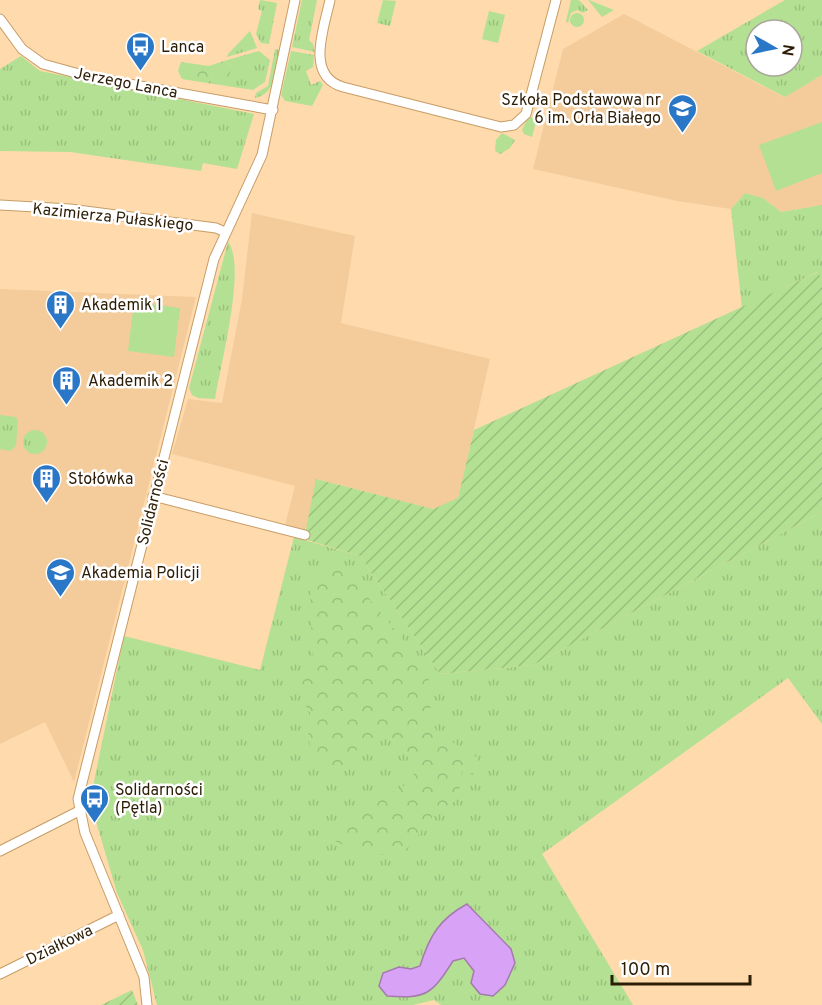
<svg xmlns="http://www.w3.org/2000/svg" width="822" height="1005" font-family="Overpass,sans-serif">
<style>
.built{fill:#f4cc9b}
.grass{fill:url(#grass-tufts);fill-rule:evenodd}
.forest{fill:url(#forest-crowns)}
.garden{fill:url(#garden-furrows)}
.pitch{fill:#b3e093}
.water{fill:#d8a3f6;stroke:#a57bae;stroke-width:1.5}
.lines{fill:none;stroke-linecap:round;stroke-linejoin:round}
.minor-casing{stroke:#c89d66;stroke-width:11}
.minor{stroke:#fff;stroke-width:9}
.labels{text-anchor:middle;stroke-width:5;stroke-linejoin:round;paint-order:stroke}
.poi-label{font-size:16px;fill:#2d1d05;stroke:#fff;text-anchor:start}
.street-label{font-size:16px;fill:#2d1d05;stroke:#fff}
</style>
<defs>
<pattern id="grass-tufts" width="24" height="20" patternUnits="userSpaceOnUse" patternTransform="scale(1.5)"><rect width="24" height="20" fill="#b3e093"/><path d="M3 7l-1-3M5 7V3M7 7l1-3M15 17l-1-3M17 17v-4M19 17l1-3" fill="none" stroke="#9ac07d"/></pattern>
<pattern id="forest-crowns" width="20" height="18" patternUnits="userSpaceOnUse" patternTransform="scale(1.5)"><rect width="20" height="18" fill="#b3e093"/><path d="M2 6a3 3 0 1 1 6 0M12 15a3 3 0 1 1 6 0" fill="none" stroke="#9ac07d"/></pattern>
<pattern id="garden-furrows" width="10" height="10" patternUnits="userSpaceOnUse" patternTransform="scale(1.5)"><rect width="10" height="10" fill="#b3e093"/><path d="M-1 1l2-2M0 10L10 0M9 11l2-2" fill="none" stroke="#9ac07d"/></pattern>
</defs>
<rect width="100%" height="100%" fill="#fedaad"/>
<path class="built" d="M624 14 784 97 822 75V205L780 212 763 198 745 193 731 209 677 201 533 169 563 49Z
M252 213 355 236 341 323 490 359 458 499 432 509 317 479 304 539 283 533 295 486 172 454 188 399 222 403 242 299Z
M0 289 196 297 74 782 45 722 0 744Z"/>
<path class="grass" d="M260 0 277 3 269 44 261 43 256 34 262 11 258 9Z
M302 0H317L309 40 313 44 315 52 292 47Z
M383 0 396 1 390 26 377 23Z
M571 0H579L588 10 583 13 577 10 571 13 568 23 566 21Z
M588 0H589L614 10 602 17Z
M785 0H822V75L785 97 697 51ZM756 30H792V66H756Z
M489 11 505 15 498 43 482 39Z
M570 20a7 7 0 1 1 14 0a7 7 0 1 1-14 0Z
M250 31 257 48 227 57 228 54Z
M275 49 280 50C276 67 277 94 255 98L256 93 268 86Z
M259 51 270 60 265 82 253 90 207 83 214 75 232 67 224 61Z
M291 51 314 55 313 67 306 71 311 85 320 81 323 85 312 106 285 101 281 95Z
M21 56 40 71 254 114 237 169 203 163 201 171 70 152 0 151V69Z
M528 117 537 118 532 137 524 134 522 130Z
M745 193 763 198 781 212 822 205V280L817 272 742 308 731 209Z
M228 242C247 265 220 367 215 399L198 398 192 395 189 388Z
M0 415 16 417 18 420 16 446 10 451 0 449Z
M23 442a12 12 0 1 1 24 0a12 12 0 1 1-24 0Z
M822 512V724L788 678 542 854 633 1005H441L434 1000 413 1005H157L143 950 117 893 90 801 124 636 260 670 294 537 360 556 440 674 533 665Z"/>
<path class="forest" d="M224 61 232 67 228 78 214 75 207 83 182 79 178 71 181 62 209 66Z
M502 133 515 140 510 148 500 154 495 151 496 140Z
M319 564 344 568 427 669 431 695 430 719 438 733 478 758 473 775 462 771 458 799 434 815 400 857 356 851 335 841 368 806 414 780C414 757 401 748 385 733L358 748 341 771 331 773C308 757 306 739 310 713 301 699 297 687 300 671L318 669 312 650 310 582Z"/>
<path class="garden" d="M818 272 822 280V512L533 665 440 674 360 556 304 539 316 479 433 509 458 498 474 430Z
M132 990 138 1005H101Z"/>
<path class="pitch" d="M822 122V173L776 191 759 145Z
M134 302 180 308 174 357 128 351Z"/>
<path class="water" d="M467 904 511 949 515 963 505 985 493 996 480 994 471 983 474 971 464 958 453 961C432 994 427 999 387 996L379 986 383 973 399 967 411 969 420 966C429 937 439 919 467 904Z"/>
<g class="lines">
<defs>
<path id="minor" d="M330 0C324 28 305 76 343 87L501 127 514 125 526 114 556 0
M0 19 22 49 43 64 90 77 273 110
M0 205 70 209 216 228 225 232
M153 496 305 535
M0 851 79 811
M0 974 119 915
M147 1005 144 977 85 833 78 799 214 259 262 155 295 0"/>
</defs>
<use href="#minor" class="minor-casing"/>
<use href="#minor" class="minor"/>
</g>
<defs>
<symbol id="bus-pin" viewBox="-11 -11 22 30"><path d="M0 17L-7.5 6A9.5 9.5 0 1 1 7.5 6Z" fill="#2b77c7" stroke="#fff"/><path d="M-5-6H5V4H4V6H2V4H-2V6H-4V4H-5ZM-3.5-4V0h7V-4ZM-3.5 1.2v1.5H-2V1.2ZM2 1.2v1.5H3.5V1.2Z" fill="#fff"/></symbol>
<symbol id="school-pin" viewBox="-11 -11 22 30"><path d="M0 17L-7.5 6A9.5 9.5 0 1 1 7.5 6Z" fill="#2b77c7" stroke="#fff"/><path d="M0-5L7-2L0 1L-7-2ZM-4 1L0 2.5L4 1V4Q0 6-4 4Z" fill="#fff"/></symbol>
<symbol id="building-pin" viewBox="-11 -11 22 30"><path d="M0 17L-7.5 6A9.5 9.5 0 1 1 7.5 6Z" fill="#2b77c7" stroke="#fff"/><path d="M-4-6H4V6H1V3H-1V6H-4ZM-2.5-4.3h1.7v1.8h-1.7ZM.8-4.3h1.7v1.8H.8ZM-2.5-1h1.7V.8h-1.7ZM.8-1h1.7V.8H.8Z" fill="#fff"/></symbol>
<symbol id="university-pin" viewBox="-11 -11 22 30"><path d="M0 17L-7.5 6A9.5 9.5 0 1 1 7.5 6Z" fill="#2b77c7" stroke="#fff"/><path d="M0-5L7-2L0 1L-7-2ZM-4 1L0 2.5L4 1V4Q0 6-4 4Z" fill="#fff"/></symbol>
</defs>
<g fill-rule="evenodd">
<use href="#bus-pin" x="124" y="30" width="33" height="45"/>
<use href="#school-pin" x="666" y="92" width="33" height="45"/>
<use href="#building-pin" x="44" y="288" width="33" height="45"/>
<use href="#building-pin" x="50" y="364" width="33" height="45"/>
<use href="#building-pin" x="30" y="462" width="33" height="45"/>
<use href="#university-pin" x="44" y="556" width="33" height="45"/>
<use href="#bus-pin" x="78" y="782" width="33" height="45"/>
</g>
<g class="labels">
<g class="poi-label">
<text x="161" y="52">Lanca</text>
<text x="661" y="105" text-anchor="end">Szkoła Podstawowa nr<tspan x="661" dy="18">6 im. Orła Białego</tspan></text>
<text x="81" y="310">Akademik 1</text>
<text x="88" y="386">Akademik 2</text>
<text x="68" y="484">Stołówka</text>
<text x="81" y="578">Akademia Policji</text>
<text x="115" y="795">Solidarności<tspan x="115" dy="18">(Pętla)</tspan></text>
</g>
<g class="street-label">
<text transform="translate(126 82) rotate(11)" y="6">Jerzego Lanca</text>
<text transform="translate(113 216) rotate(6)" y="6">Kazimierza Pułaskiego</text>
<text transform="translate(152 502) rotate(-76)" y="6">Solidarności</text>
<text transform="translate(59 944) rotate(-26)" y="6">Działkowa</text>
</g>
</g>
<g transform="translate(774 48) rotate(99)"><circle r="28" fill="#ffffff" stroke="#aba59b" stroke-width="1.5"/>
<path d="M0-4.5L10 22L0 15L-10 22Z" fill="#2b77c7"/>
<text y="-9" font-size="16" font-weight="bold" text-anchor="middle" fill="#2d1d05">N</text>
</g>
<path d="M612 975v9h138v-9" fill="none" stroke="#2d1d05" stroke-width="3"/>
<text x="621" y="975" font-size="18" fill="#2d1d05" stroke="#ffffff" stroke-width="4.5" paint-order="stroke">100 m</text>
</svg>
